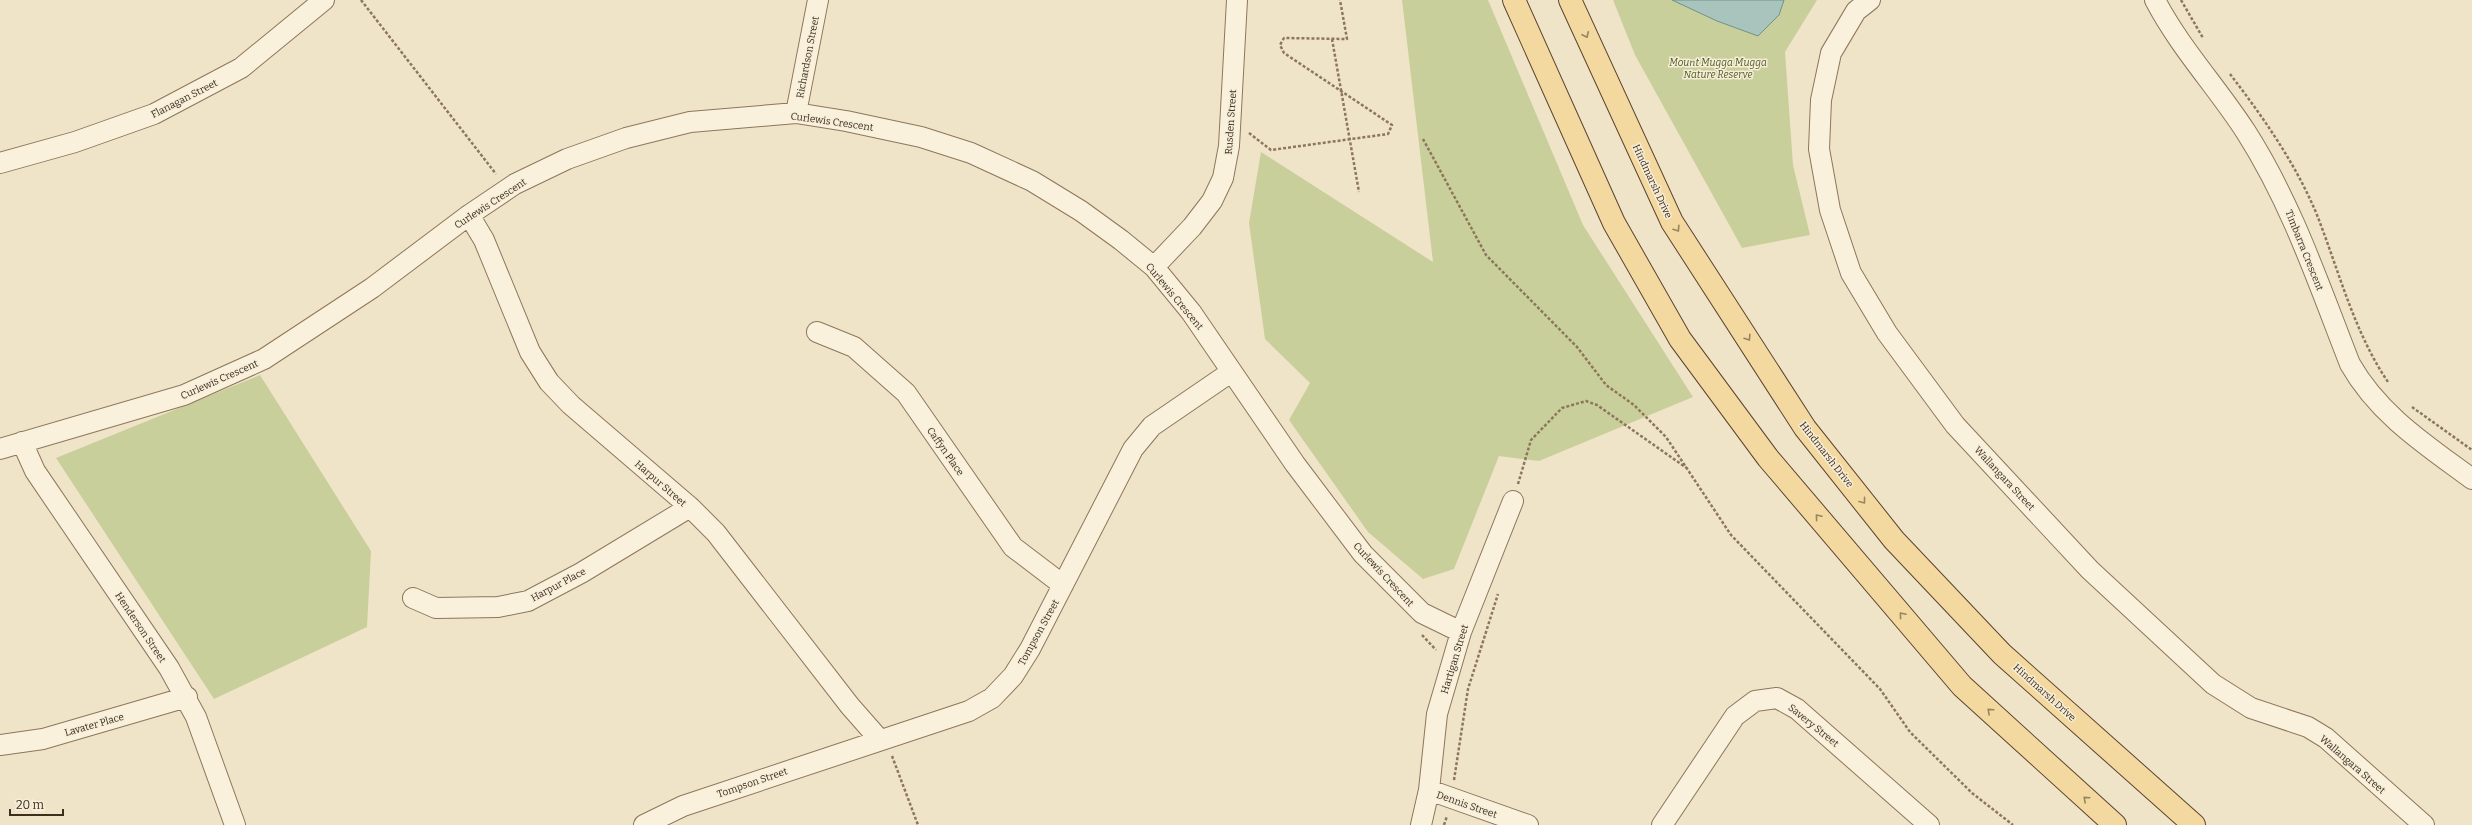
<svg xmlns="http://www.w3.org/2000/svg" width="2472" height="825" font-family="Bitter,serif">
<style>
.green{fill:#c9cf9b}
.water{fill:#a9c4bc;stroke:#6f938a}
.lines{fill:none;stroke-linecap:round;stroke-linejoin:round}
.minor-casing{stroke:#8d765c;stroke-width:22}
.major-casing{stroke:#5b4430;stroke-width:24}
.path{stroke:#8d765c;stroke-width:2.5;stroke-dasharray:3 2;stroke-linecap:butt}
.minor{stroke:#faf1dc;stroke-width:20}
.major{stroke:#f3d9a0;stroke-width:22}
.oneway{stroke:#988460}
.labels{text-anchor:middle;stroke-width:3;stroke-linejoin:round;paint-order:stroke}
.street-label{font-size:10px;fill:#3d2e20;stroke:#f7eed8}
.park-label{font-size:10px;font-style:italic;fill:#4d5a26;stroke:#f7eed8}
</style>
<rect width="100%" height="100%" fill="#f0e4c8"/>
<path class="green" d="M1402 0H1488L1583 225 1693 397 1539 461 1499 456 1454 569 1423 579 1368 532 1289 420 1310 383 1265 339 1249 223 1261 152 1433 262Z
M1613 0H1817L1785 52 1793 165 1810 235 1742 248 1635 55Z
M260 375 371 551 367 627 214 699 56 458Z"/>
<path class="water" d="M1672 0H1784L1779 15 1758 36 1717 21Z"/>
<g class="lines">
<defs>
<path id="minor" d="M1870 0 1856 11 1831 53 1821 100 1819 149 1830 210 1851 273 1887 333 1955 425 2090 570 2213 684 2251 708 2308 727 2326 738 2424 825
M2155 0C2180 48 2217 87 2246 132 2292 204 2319 285 2350 364 2379 415 2426 445 2472 479
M796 113 818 0
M0 163 75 142 154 114 241 68 324 0
M469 215 484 240 530 352 549 382 571 405 690 507 716 533 850 706 879 739
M1154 267 1192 227 1212 201 1223 178 1229 146 1237 0
M817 332 854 347 906 393 1013 547 1063 585
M22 442 35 471 169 668 196 717 235 825
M0 449 184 395 264 359 372 288 469 215 515 184 567 159 626 138 690 122 796 113 846 121 921 137 971 153 1032 181 1081 211 1121 240 1154 267 1191 312 1295 464 1363 554 1422 613 1461 632
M413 598 436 608 498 607 528 601 581 573 690 507
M0 745 43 739 187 697
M1429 790 1528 825
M644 825 683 806 969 711 992 698 1013 676 1030 649 1133 449 1152 426 1231 372
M1421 825 1429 790 1437 714 1461 632 1513 501
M1662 825 1735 716 1755 701 1777 698 1797 709 1929 825"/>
<path id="major" d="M1514 0 1614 223 1680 339 1768 458 1962 686 2115 825
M1570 0 1672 222 1805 428 1894 540 2002 654 2194 825"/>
</defs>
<use href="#minor" class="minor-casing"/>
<use href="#major" class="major-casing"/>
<path class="path" d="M361 0 496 174
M2181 0 2203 38
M1332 39 1359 192
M2230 74C2263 117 2296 164 2317 215 2339 271 2354 332 2388 382
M1249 133 1271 150 1388 134 1392 125 1284 53 1280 45 1284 38 1347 39 1340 0
M1423 139 1486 255 1577 347 1606 385 1634 405 1666 437 1731 535 1880 689 1910 732 1972 793 2013 825
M2412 407 2472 450
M1518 484 1531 440 1562 408 1586 401 1597 405 1688 469
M1422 635 1436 650
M892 756 918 825
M1454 780 1468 689 1498 594
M1444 825 1447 816"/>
<use href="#minor" class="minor"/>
<use href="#major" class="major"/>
</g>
<defs><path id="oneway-chevron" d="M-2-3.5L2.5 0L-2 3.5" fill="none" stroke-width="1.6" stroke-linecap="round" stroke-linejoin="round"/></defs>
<g class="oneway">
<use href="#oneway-chevron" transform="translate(1586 35) rotate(65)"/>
<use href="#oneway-chevron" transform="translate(1677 229) rotate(57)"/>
<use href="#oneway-chevron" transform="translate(1748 338) rotate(57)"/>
<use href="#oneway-chevron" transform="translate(1863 501) rotate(52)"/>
<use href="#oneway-chevron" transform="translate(1818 517) rotate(-130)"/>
<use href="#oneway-chevron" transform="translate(1902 615) rotate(-130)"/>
<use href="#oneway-chevron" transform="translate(1990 711) rotate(-138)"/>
<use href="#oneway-chevron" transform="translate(2086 799) rotate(-138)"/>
</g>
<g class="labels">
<g class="street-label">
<text transform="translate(807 57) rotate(-79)" y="4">Richardson Street</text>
<text transform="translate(184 98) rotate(-27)" y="4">Flanagan Street</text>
<text transform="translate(832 121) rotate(8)" y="4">Curlewis Crescent</text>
<text transform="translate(1230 122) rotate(-86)" y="4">Rusden Street</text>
<text transform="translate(1653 181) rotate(65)" y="4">Hindmarsh Drive</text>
<text transform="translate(490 203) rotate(-33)" y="4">Curlewis Crescent</text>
<text transform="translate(2305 250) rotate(68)" y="4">Timbarra Crescent</text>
<text transform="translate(1175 296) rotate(50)" y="4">Curlewis Crescent</text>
<text transform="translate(219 379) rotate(-24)" y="4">Curlewis Crescent</text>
<text transform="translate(946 451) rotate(55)" y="4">Caffyn Place</text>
<text transform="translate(1827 454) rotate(52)" y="4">Hindmarsh Drive</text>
<text transform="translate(2005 478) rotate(47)" y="4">Wallangara Street</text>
<text transform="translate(661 483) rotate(41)" y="4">Harpur Street</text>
<text transform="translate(1384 574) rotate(47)" y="4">Curlewis Crescent</text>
<text transform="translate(558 584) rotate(-28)" y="4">Harpur Place</text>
<text transform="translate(141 627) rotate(56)" y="4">Henderson Street</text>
<text transform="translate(1038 632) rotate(-61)" y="4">Tompson Street</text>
<text transform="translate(1454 659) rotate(-73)" y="4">Hartigan Street</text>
<text transform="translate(2045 692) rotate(42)" y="4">Hindmarsh Drive</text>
<text transform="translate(94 724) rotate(-16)" y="4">Lavater Place</text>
<text transform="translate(1814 725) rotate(39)" y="4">Savery Street</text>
<text transform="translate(2353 764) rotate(41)" y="4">Wallangara Street</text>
<text transform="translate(752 782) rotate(-19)" y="4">Tompson Street</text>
<text transform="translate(1467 804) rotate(19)" y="4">Dennis Street</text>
</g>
<g class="park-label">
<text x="1718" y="66">Mount Mugga Mugga<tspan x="1718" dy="12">Nature Reserve</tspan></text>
</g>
</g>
<path d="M10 809v6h53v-6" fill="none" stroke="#3d2e20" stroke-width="2"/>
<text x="16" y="809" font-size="12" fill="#3d2e20" stroke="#f7eed8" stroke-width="3" paint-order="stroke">20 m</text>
</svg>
